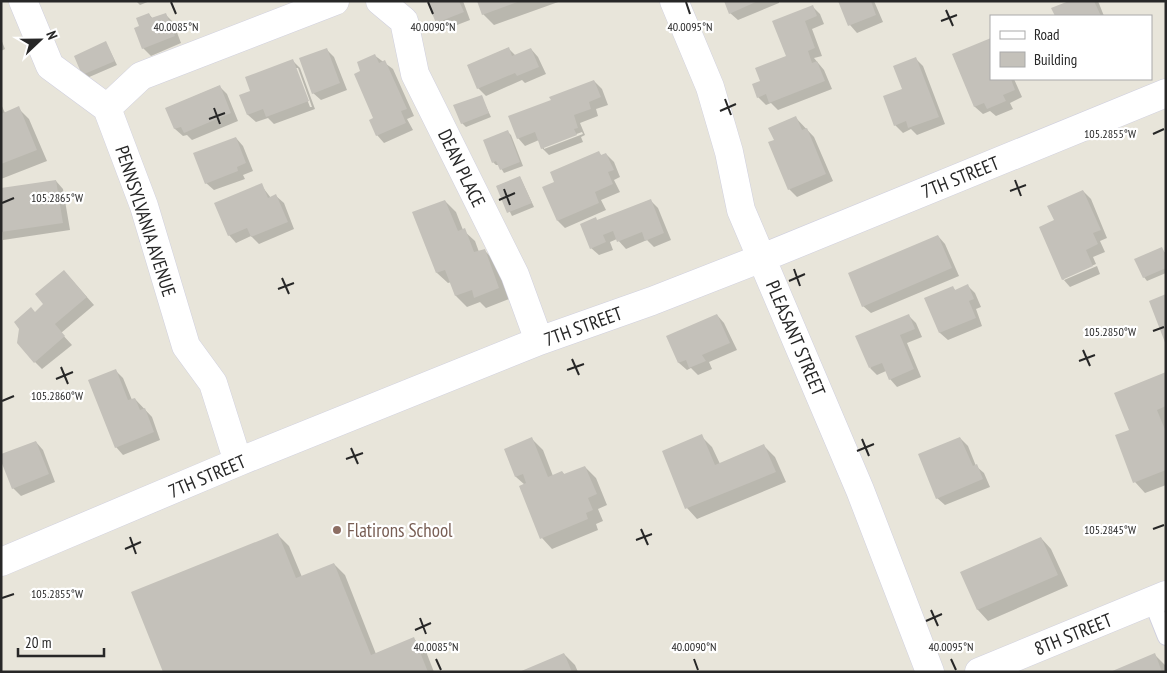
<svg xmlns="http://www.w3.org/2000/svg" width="1167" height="673" font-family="'PT Sans Narrow',sans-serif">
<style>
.shadow{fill:#0003;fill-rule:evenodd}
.building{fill:#c4c1ba}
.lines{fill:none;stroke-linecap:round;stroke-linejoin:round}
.lane-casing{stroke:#d0d0df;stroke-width:18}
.street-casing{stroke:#d0d0df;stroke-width:29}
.lane{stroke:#fff;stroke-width:16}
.street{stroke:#fff;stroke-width:28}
.ticks{fill:none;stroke:#272727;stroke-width:2}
.education-dot{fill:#8d6e63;stroke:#fff;stroke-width:2}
.labels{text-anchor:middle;stroke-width:4.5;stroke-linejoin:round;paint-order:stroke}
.street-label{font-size:19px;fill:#272727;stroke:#fff}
.education-label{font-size:19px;fill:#785e54;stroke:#fff;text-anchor:start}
.ticks-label{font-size:12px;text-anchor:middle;fill:#272727;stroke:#fff;stroke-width:4.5;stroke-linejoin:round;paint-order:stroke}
</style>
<rect width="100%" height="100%" fill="#e8e5da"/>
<path class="shadow" d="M136 1H150L140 5Z
M429 1H463L470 20 444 30 437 22Z
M479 1H561L494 25 483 14Z
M726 1H779V3L738 20 730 13Z
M840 1H874L883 22 857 33 850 25Z
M1072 1H1098L1104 16H1056L1053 9Z
M813 7 820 14 824 24 812 29 822 56 814 58 824 70 832 89 778 110 771 103 766 105 758 97 762 82 788 57 774 22Z
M149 14 153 19 165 14 173 22 181 43 151 56 143 48 140 26Z
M1 39 5 49 1 51Z
M106 43 117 65 87 78 83 75Z
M508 48 516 56 531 49 538 57 546 74 525 83 522 80 486 96 478 88 468 66Z
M326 49 334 57 347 90 321 100 313 93Z
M374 55 393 69 414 116 407 119 413 130 384 143 377 135 375 119 362 71Z
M953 55 991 79H1014L1022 97 1010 103 1013 109 996 116 990 111 983 114 975 107Z
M916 59 923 66 945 124 917 135 911 129 903 133 895 125 903 90Z
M293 61 300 68 315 109 274 124 268 118 256 122 248 115 241 96 252 92ZM295 68H298L312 107H310Z
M594 81 602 89 608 105 596 109 598 116 580 123 585 135 581 137 583 142 549 155 542 148 539 140 525 146 518 138 552 101ZM582 132 583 134 544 149V146Z
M219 86 227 94 238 121 192 140 187 135 183 136 175 129 167 108Z
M481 96 491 117 466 127 462 123Z
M1 104 5 113 18 108 29 119 47 161 1 179Z
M795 117 814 137 833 181 797 197 789 189 775 141Z
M507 131 511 135 523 166 504 173 499 165H496L493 162Z
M236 138 243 146 253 171 243 175 245 179 214 190 206 183Z
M599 153 602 156 606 154 614 162 620 177 614 180 620 192 601 200 606 210 565 228 558 221 555 182Z
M520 177 534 207 512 216 497 186Z
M56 181 63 189 70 230 3 240 1 189Z
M261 185 271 198 276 196 284 203 294 229 259 244 251 236 236 243 229 235Z
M1083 191 1091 199 1107 238 1100 241 1105 252 1093 257 1096 264 1064 278V280L1097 266 1100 274 1070 287 1063 279 1055 221Z
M650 200 658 208 671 240 654 247 647 240 626 249 617 239 610 242 613 250 599 255 591 248 598 221Z
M445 201 456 212 463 230 475 241 479 252 484 250 495 261 509 299 486 308 480 302 467 307 456 296 451 282 448 283 437 273Z
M938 236 945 244 959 276 871 313 863 306Z
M1161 248 1166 254V273L1147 281 1144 277Z
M71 279 94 305 61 333 72 345 42 369 35 362V313Z
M968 286 975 293 981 307 976 309 982 326 948 340 940 333 926 299 953 288 956 291Z
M717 315 724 323 737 350 709 362 712 369 698 375 691 368 687 370 679 363 668 336Z
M909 316 916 323 922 337 907 343 921 377 897 387 890 379 886 371 877 375 870 368Z
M116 371 123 378 132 400 135 399 152 417 160 440 123 455 116 447Z
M1166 374V485L1145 493 1135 482 1131 430Z
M701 436 712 447 720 464 764 446 775 457 786 482 697 519 687 508Z
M960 438 968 446 976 466 984 473 990 487 945 505 937 498Z
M532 439 543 450 553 476 562 472 565 475 585 467 596 478 607 505 598 509 603 521 596 524 598 530 552 549 542 538 525 485 516 477 505 450Z
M36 442 43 450 55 482 21 496 13 488Z
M278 535 289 546 302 577 334 564 345 575 376 654 414 639 425 649 434 672H164Z
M1041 538 1051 549 1068 586 988 621 978 610 962 572Z
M564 654 575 665 578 672H522Z
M1155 655 1166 666V672H1113Z"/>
<path class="building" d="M427 1H459L464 12 436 23Z
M477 1H520L482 15Z
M724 1H758L729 14Z
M838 1H871L876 15 848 26Z
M1069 1H1094L1101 16H1055L1051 8Z
M813 5 817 16 805 21 815 48 808 51 812 63 817 61 825 81 769 103 766 94 757 98 752 84 760 81 755 68 786 56 772 21Z
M149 13 151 18 166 13 175 36 142 49 134 28 139 26 136 18Z
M991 38V79H1011L1015 90 1003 95 1006 101 987 109 984 103 974 107 952 54Z
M106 41 115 61 82 75 74 56Z
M509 47 512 56 531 48 539 67 517 76 515 73 477 89 467 65Z
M327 48 340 83 312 94 299 58Z
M375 54 379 63 385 60 407 109 401 111 406 123 376 136 369 120 373 118 354 74 360 71 357 62Z
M916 57 939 117 908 128 906 121 894 126 883 96 902 89 893 66Z
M293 59 309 101 266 117 263 109 247 115 239 95 250 91 245 77Z
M594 80 601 97 589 102 591 109 574 115 578 128 574 129 577 135 541 149 535 132 517 139 508 116 551 100 549 97Z
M220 85 231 113 184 133 181 127 174 129 165 108Z
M482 95 489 113 461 124 453 105Z
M19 106 37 150 1 164V114Z
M796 116 802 130 807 128 826 174 788 190 768 142 774 140 768 128Z
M508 130 520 162 500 170 496 161 492 163 483 140Z
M236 137 246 163 237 167 238 171 205 184 193 153Z
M599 151 601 155 606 153 614 170 608 172 613 184 595 192 599 203 557 221 542 187 554 182 550 172Z
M520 176 532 203 507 213 496 186Z
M56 180 63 223 1 232V188Z
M262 183 268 198 276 194 288 222 251 237 247 228 228 236 214 203Z
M1083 190 1101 230 1093 233 1098 244 1086 250 1093 266 1062 280 1039 227 1054 220 1047 206Z
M651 199 664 233 645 241 642 232 617 242 613 231 603 235 606 242 590 249 580 224 596 217 597 220Z
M445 200 458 231 465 228 474 252 485 249 499 288 474 298 472 290 455 296 445 270 436 273 412 212Z
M938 235 952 268 862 307 848 273Z
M1162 247 1166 256V268L1143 278 1134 259Z
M64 270 87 297 55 324 65 336 34 363 17 343 19 329 14 322 31 307 35 312 43 304 35 294Z
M968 284 974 299 969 301 976 318 939 333 924 298 953 286 955 290Z
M1166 294V345L1149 301Z
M717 314 730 343 702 355 706 361 689 368 686 360 678 363 666 336Z
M909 314 915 329 900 335 914 369 889 380 882 363 869 368 855 336Z
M116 369 128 400 135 398 140 410 145 408 154 432 115 448 88 380Z
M1166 372V406L1157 410 1166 432V470L1133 483 1115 435 1129 430 1114 393Z
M702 434 715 465 764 444 776 472 685 509 662 451Z
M532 437 548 477 562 471 564 474 585 466 597 494 588 498 593 510 586 513 588 519 540 539 519 486 526 483 523 474 515 477 504 449Z
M960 437 973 466 977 464 983 479 936 499 918 454Z
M36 441 49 474 12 489 1 461V454Z
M278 533 296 578 334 563 371 655 414 637 428 672H163L131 592Z
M1041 537 1058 575 977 610 960 572Z
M564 653 572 672H519Z
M1155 653 1162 672H1110Z"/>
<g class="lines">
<defs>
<path id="lane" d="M1152 602 1166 637"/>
<path id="street" d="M23 1 50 66 107 108 144 206 186 346 213 383 238 462
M380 1 404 21 415 74 515 275 539 341
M674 1 710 87 729 152 741 210 860 490 930 672
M107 108 141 76 335 1
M1 562 238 462 539 341 652 301 762 258 1166 93
M979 672 1166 595"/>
</defs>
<use href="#lane" class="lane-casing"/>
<use href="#street" class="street-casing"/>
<use href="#lane" class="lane"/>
<use href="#street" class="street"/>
</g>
<path class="ticks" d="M171 2 176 14M428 2 433 14M686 2 690 14M946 10 953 26M941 21 957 15M725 99 731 115M214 108 220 124M720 111 736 104M209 119 225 113M1153 134 1164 129M1015 180 1021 196M504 189 510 205M1010 191 1026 185M499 200 515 193M2 203 14 198M794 269 800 286M282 278 289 294M789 281 805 274M278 289 294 283M1153 331 1164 327M1083 350 1090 366M572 359 579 375M1079 361 1095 355M61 367 68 384M567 370 584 364M56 379 73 372M2 401 14 396M862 439 869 456M351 448 358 464M857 451 874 444M346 459 363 453M641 529 648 545M1153 529 1164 525M130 537 136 554M636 540 652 534M125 549 141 542M2 598 14 594M931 610 938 626M420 618 426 634M926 621 942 614M415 630 431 623M436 659 441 670M694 659 698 670M951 659 956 670"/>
<circle class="education-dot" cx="337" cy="530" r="5"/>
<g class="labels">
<g class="street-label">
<text transform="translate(462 168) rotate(64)" y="7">DEAN PLACE</text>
<text transform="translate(960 177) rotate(-22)" y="7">7TH STREET</text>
<text transform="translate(146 221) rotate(72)" y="7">PENNSYLVANIA AVENUE</text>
<text transform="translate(583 326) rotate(-20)" y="7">7TH STREET</text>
<text transform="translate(796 338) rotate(67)" y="7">PLEASANT STREET</text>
<text transform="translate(207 476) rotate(-23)" y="7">7TH STREET</text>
<text transform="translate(1073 634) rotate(-22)" y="7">8TH STREET</text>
</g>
<g class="education-label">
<text x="347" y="537">Flatirons School</text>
</g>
</g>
<g class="ticks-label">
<text x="176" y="31">40.0085°N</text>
<text x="433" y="31">40.0090°N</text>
<text x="690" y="31">40.0095°N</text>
<text x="1110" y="138">105.2855°W</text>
<text x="57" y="202">105.2865°W</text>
<text x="1110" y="336">105.2850°W</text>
<text x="57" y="400">105.2860°W</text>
<text x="1110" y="534">105.2845°W</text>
<text x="57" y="598">105.2855°W</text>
<text x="436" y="651">40.0085°N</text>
<text x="694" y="651">40.0090°N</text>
<text x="951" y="651">40.0095°N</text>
</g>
<rect width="1167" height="673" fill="none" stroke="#272727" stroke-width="5"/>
<rect x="990" y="15" width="162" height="65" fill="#ffffff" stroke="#a9a9a9"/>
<rect x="1000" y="31" width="25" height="8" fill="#ffffff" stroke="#a9a9a9"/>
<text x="1034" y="40" font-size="15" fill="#272727">Road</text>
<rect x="1000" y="52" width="25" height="15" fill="#c4c1ba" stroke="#a9a9a9"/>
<text x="1034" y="65" font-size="15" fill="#272727">Building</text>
<g transform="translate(40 40) rotate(68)" stroke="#ffffff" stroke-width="4" paint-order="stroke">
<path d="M0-4L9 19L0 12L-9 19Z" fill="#272727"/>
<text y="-8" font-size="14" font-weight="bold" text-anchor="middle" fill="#272727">N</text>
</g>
<path d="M18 648v8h86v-8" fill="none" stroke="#272727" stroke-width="2.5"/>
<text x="25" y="648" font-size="15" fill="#272727" stroke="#ffffff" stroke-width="4" paint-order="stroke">20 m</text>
</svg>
